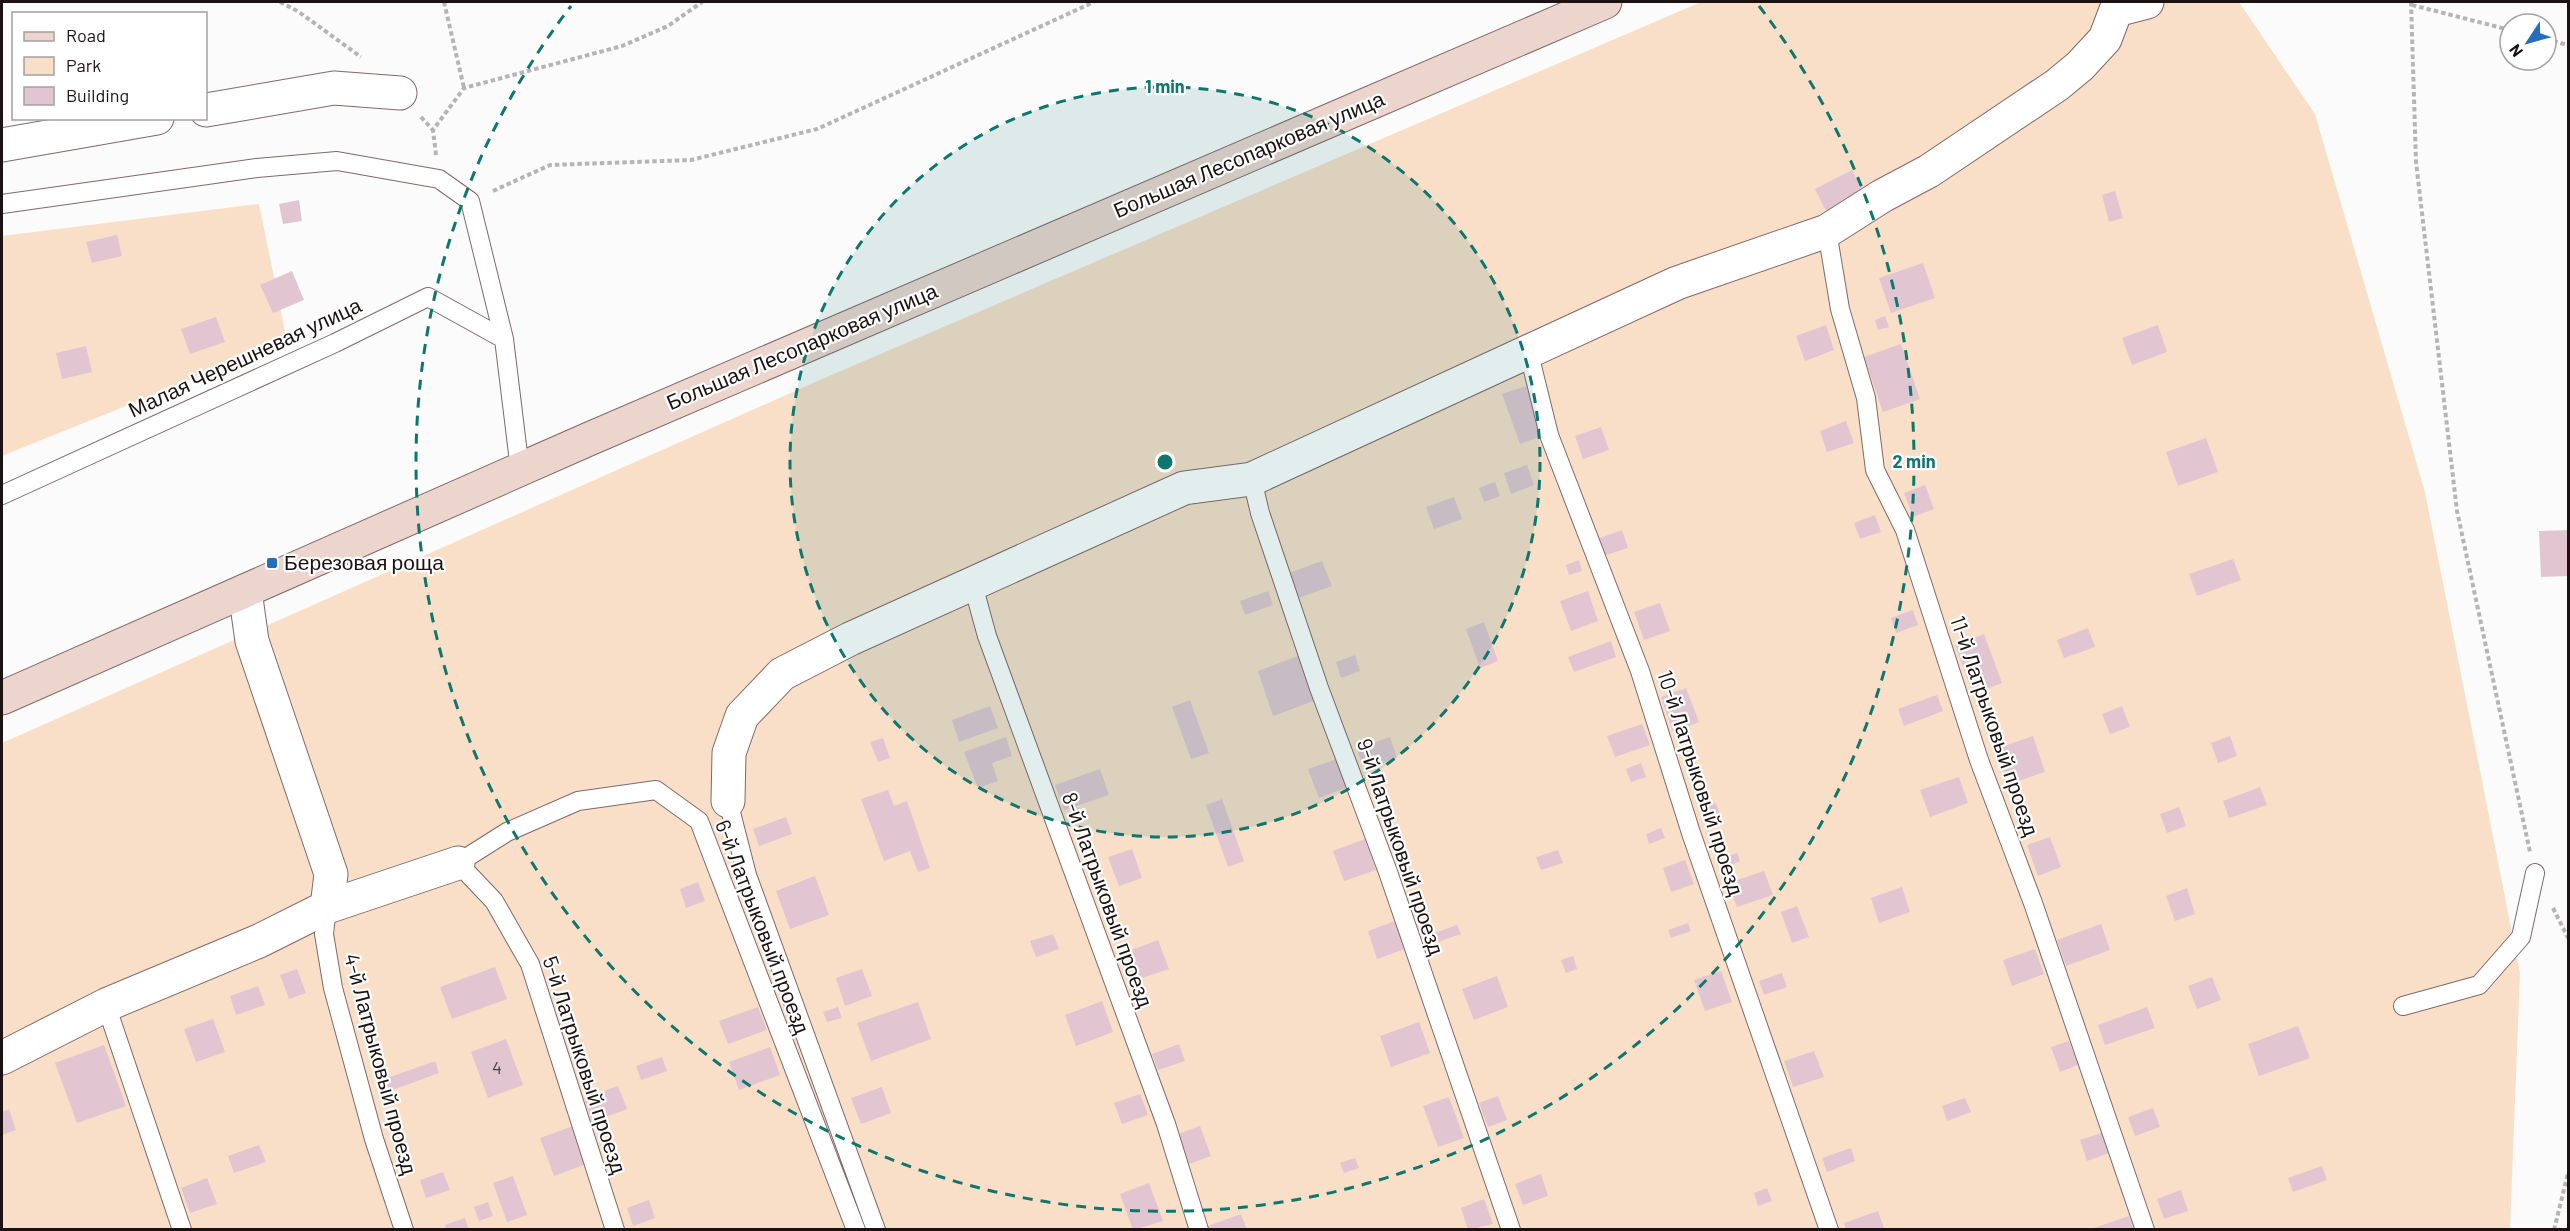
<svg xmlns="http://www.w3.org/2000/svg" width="2570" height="1231" font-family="Barlow,sans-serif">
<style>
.green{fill:#f9dfc8}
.building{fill:#e1c6d1}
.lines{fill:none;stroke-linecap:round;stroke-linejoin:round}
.service-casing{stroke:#826869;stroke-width:20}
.minor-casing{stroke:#826869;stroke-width:35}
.secondary-casing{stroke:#826869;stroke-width:35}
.path{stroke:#b7b4b4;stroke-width:4;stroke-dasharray:4.5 3;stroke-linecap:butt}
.service{stroke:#fff;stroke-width:18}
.minor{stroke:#fff;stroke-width:33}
.secondary{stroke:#ecd5cd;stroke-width:33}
.ring{fill:none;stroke:#0f766e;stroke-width:3;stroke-dasharray:10 8}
.poi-dot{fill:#246ebe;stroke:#fff;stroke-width:2}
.labels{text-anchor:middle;stroke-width:4.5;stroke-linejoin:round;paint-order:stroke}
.number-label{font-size:18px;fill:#4d3f42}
.street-label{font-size:21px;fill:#1c1212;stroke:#fff}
.poi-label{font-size:21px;fill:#1c1212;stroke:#fff;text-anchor:start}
.centre{fill:#0f766e;stroke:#fff;stroke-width:3}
.ring-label{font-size:18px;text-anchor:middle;font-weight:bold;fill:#0f766e;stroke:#fff;stroke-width:4.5;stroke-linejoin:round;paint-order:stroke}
</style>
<rect width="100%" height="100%" fill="#fbfbfb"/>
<path class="green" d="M1701 2H2239L2315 114 2425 492 2520 973 2510 1229H2V743L822 379Z
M259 204 287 341 2 456V236Z"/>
<path class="building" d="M1852 170 1863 192 1826 211 1815 189Z
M2115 191 2123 218 2109 222 2102 195Z
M299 200 302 221 283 224 279 204Z
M117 235 122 256 92 263 86 242Z
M1923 263 1935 298 1891 313 1879 278Z
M292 271 304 300 273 313 260 285Z
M1885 316 1889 327 1878 330 1875 320Z
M216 317 225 342 190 354 181 329Z
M1826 325 1834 350 1805 361 1796 336Z
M2158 325 2167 352 2132 365 2122 338Z
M1901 344 1920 399 1883 412 1864 357Z
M86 346 92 372 62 379 56 353Z
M1526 386 1544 435 1520 444 1502 394Z
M1846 421 1854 443 1827 452 1820 431Z
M1601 427 1609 450 1583 459 1575 436Z
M2206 438 2218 472 2178 486 2166 452Z
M1527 465 1534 485 1511 494 1504 473Z
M1495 482 1500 496 1484 502 1479 488Z
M1925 485 1934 509 1913 517 1904 493Z
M1454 497 1462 519 1434 529 1426 507Z
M1875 515 1881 532 1860 539 1854 523Z
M1622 530 1628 548 1603 556 1597 539Z
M2568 530V576L2541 577 2539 531Z
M2233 559 2241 580 2197 596 2189 574Z
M1579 560 1582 571 1569 575 1566 565Z
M1322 561 1332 586 1298 598 1289 573Z
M1268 591 1273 605 1245 615 1240 601Z
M1588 591 1598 621 1571 631 1560 601Z
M1660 603 1670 631 1644 640 1634 612Z
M1913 610 1918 625 1896 633 1891 618Z
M1484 622 1498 661 1480 668 1466 629Z
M2088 628 2095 647 2064 658 2057 640Z
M1984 634 2002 683 1973 694 1955 645Z
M1611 641 1616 657 1574 672 1568 657Z
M1355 655 1360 671 1341 678 1336 662Z
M1298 656 1314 701 1273 716 1258 671Z
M1686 688 1699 722 1673 732 1661 697Z
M1937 695 1943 711 1904 726 1898 709Z
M1190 700 1209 753 1191 759 1172 707Z
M990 706 998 728 959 742 952 720Z
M2122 706 2130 727 2110 734 2102 714Z
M1642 724 1650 745 1615 757 1607 736Z
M2033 736 2045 772 2009 784 1996 749Z
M2230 736 2237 756 2218 763 2211 743Z
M1006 737 1012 756 992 763 998 781 978 788 964 752Z
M1390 737 1397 758 1364 770 1357 749Z
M883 738 890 758 878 762 870 742Z
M1337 759 1348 787 1319 798 1308 769Z
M1641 763 1646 777 1631 782 1626 769Z
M1100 769 1109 795 1064 810 1055 785Z
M1959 777 1968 803 1930 817 1920 790Z
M2260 787 2267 805 2229 818 2223 801Z
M888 790 894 806 907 801 930 868 918 872 910 851 884 861 861 799Z
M1222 799 1244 861 1228 867 1206 805Z
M1716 803 1720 815 1703 821 1699 809Z
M2179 807 2186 826 2167 833 2160 814Z
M786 817 792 834 759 846 753 829Z
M1661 828 1665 838 1649 844 1646 834Z
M2050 837 2061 867 2038 876 2027 845Z
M1365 839 1376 870 1344 881 1333 851Z
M1132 849 1142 878 1119 886 1108 857Z
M1558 850 1563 863 1541 870 1536 857Z
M1737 853 1740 861 1728 866 1724 857Z
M1685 860 1694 884 1671 892 1663 868Z
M1764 871 1773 895 1737 907 1728 883Z
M815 876 829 915 790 929 776 891Z
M698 882 705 901 686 908 680 889Z
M1902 887 1910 912 1879 923 1871 898Z
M2187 888 2195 914 2175 921 2166 896Z
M1797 906 1809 937 1792 943 1781 912Z
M1395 921 1405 949 1377 959 1368 931Z
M1688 923 1691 931 1671 938 1668 930Z
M2101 924 2110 950 2066 966 2057 940Z
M1457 925 1461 934 1429 945 1426 936Z
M1053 934 1059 949 1036 957 1030 941Z
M1158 940 1169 969 1136 980 1126 952Z
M2035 949 2044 974 2012 986 2003 960Z
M1573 956 1577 969 1566 973 1561 960Z
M495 967 507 999 452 1019 440 987Z
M297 969 306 993 289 999 280 975Z
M862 969 872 996 845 1006 836 978Z
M1721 971 1732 1002 1705 1011 1694 980Z
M1782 973 1787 987 1764 995 1759 981Z
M1497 976 1508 1007 1474 1020 1462 989Z
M2212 977 2221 1000 2197 1009 2188 986Z
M258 986 265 1005 236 1015 230 996Z
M1102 1001 1113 1032 1076 1046 1065 1015Z
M918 1002 931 1039 871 1061 857 1023Z
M758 1007 767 1030 728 1044 719 1021Z
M838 1007 842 1018 827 1022 823 1012Z
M2147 1007 2155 1028 2105 1045 2098 1025Z
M213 1019 225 1052 196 1062 184 1029Z
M1419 1022 1430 1053 1391 1067 1380 1036Z
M2298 1026 2310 1058 2259 1076 2248 1044Z
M506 1039 523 1085 488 1098 471 1052Z
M2069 1041 2078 1065 2060 1072 2051 1047Z
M1179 1044 1185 1061 1158 1070 1152 1054Z
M104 1045 126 1106 77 1123 55 1063Z
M770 1047 780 1075 739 1090 729 1062Z
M1814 1051 1824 1077 1793 1087 1784 1061Z
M662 1057 667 1071 641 1080 636 1066Z
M435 1061 439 1073 387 1092 382 1080Z
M618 1086 627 1109 592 1122 584 1098Z
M882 1087 891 1113 861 1124 851 1098Z
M1140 1094 1148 1115 1122 1124 1114 1103Z
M1498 1096 1507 1120 1488 1127 1479 1103Z
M1449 1097 1464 1138 1438 1147 1423 1106Z
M1965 1098 1971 1112 1947 1121 1942 1106Z
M2153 1108 2160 1127 2135 1136 2128 1117Z
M9 1109 16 1130 2 1135V1112Z
M573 1126 586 1164 554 1176 540 1138Z
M1200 1126 1211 1156 1189 1164 1178 1134Z
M2102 1133 2109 1153 2087 1161 2080 1140Z
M259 1145 266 1162 234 1173 228 1156Z
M1851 1148 1855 1161 1827 1172 1822 1158Z
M1355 1158 1359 1168 1344 1173 1340 1163Z
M2322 1166 2327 1180 2293 1192 2288 1178Z
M443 1172 450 1190 426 1198 420 1180Z
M1541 1174 1548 1196 1523 1205 1515 1184Z
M513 1176 527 1215 507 1222 493 1183Z
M207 1178 217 1204 190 1213 181 1188Z
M1149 1183 1163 1221 1133 1230 1120 1194Z
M1767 1188 1772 1201 1758 1206 1754 1193Z
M2181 1190 2188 1211 2164 1219 2157 1199Z
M1484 1199 1493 1224 1468 1230 1461 1208Z
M649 1200 655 1218 633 1226 627 1208Z
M488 1202 493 1216 479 1221 474 1207Z
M1878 1211 1884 1228 1846 1230 1844 1223Z
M1241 1214 1247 1230H1209L1208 1226Z
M2129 1216 2134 1230H2091V1229Z
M465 1218 469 1230H446L445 1225Z"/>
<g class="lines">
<defs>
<path id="service" d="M2 204 257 168 337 161 439 179 470 201 504 339 520 470
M1827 231 1840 309 1866 398 1875 470 1905 530 1979 760 2033 903 2145 1230
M1528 350 1549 435 1640 671 1691 833 1829 1230
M1252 479 1260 513 1319 688 1388 872 1511 1230
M2 495 335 343 428 297 504 339
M973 585 987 636 1166 1124 1199 1230
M728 801 747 875 876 1230
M327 907 324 934 333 988 374 1139 404 1230
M106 1005 182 1230
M2403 1006 2479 985 2521 937 2535 873
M615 1230 530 964 494 901 458 863 507 832 578 801 656 790 699 821 856 1230"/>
<path id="minor" d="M206 110 334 88 400 93
M2 145 157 118
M245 591 252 641 331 874 327 907
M728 801 729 753 742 716 782 674 850 639 1184 488 1252 479 1677 283 1827 231 1882 196 1929 171 2057 85 2080 66 2105 39 2116 10 2147 2
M2 1058 106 1005 259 941 327 907 458 863"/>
<path id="secondary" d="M2 698 589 439 1605 2"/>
</defs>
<use href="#service" class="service-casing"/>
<use href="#minor" class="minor-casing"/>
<use href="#secondary" class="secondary-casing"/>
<path class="path" d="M280 2 299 12 361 57
M444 2 464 88
M2411 2 2416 162 2457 511 2530 852
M2412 5 2510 30
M2546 39 2568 45
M421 117 433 130
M436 155 433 130 464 88 622 46 668 26 702 2
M493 191 550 165 691 160 817 129 1094 2
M2553 908 2568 938
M2554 1230 2568 1173"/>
<use href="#service" class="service"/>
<use href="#minor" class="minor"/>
<use href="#secondary" class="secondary"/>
</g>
<circle cx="1165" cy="462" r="375" fill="#0f766e" fill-opacity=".12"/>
<g class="ring">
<circle cx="1165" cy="462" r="375"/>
<path d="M1759 6A749 749 0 1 1 571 6"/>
</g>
<rect class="poi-dot" x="266" y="557" width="12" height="12" rx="3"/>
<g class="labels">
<g class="number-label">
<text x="497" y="1074">4</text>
</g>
<g class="street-label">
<text transform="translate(1249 155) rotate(-23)" y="7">Большая Лесопарковая улица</text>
<text transform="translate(802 347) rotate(-23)" y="7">Большая Лесопарковая улица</text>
<text transform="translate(245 358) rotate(-25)" y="7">Малая Черешневая улица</text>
<text transform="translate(1994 726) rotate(71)" y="7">11-й Латрыковый проезд</text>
<text transform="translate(1700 783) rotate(72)" y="7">10-й Латрыковый проезд</text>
<text transform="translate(1400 847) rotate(71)" y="7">9-й Латрыковый проезд</text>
<text transform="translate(1107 900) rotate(70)" y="7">8-й Латрыковый проезд</text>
<text transform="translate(762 927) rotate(69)" y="7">6-й Латрыковый проезд</text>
<text transform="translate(380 1064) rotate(75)" y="7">4-й Латрыковый проезд</text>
<text transform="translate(584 1065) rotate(72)" y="7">5-й Латрыковый проезд</text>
</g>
<g class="poi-label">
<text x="284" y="570">Березовая роща</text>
</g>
</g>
<circle cx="1165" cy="462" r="9" class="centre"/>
<g class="ring-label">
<text x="1165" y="93">1 min</text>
<text x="1914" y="468">2 min</text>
</g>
<rect width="2570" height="1231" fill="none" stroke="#1c1212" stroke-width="6"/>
<rect x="12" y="12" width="195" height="108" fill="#ffffff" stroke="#a4a0a0" stroke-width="1.5"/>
<rect x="24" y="32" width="30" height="9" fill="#ecd5cd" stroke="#a4a0a0" stroke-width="1.5"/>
<text x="66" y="42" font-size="18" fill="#1c1212">Road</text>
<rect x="24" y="57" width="30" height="18" fill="#f9dfc8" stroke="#a4a0a0" stroke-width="1.5"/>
<text x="66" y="72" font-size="18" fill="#1c1212">Park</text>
<rect x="24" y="87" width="30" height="18" fill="#e1c6d1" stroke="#a4a0a0" stroke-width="1.5"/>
<text x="66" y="102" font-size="18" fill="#1c1212">Building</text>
<g transform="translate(2528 42) rotate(234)"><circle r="28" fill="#ffffff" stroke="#a4a0a0" stroke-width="1.5"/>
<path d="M0-4.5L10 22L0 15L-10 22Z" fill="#246ebe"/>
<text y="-9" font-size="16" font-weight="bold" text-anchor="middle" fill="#1c1212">N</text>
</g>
</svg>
